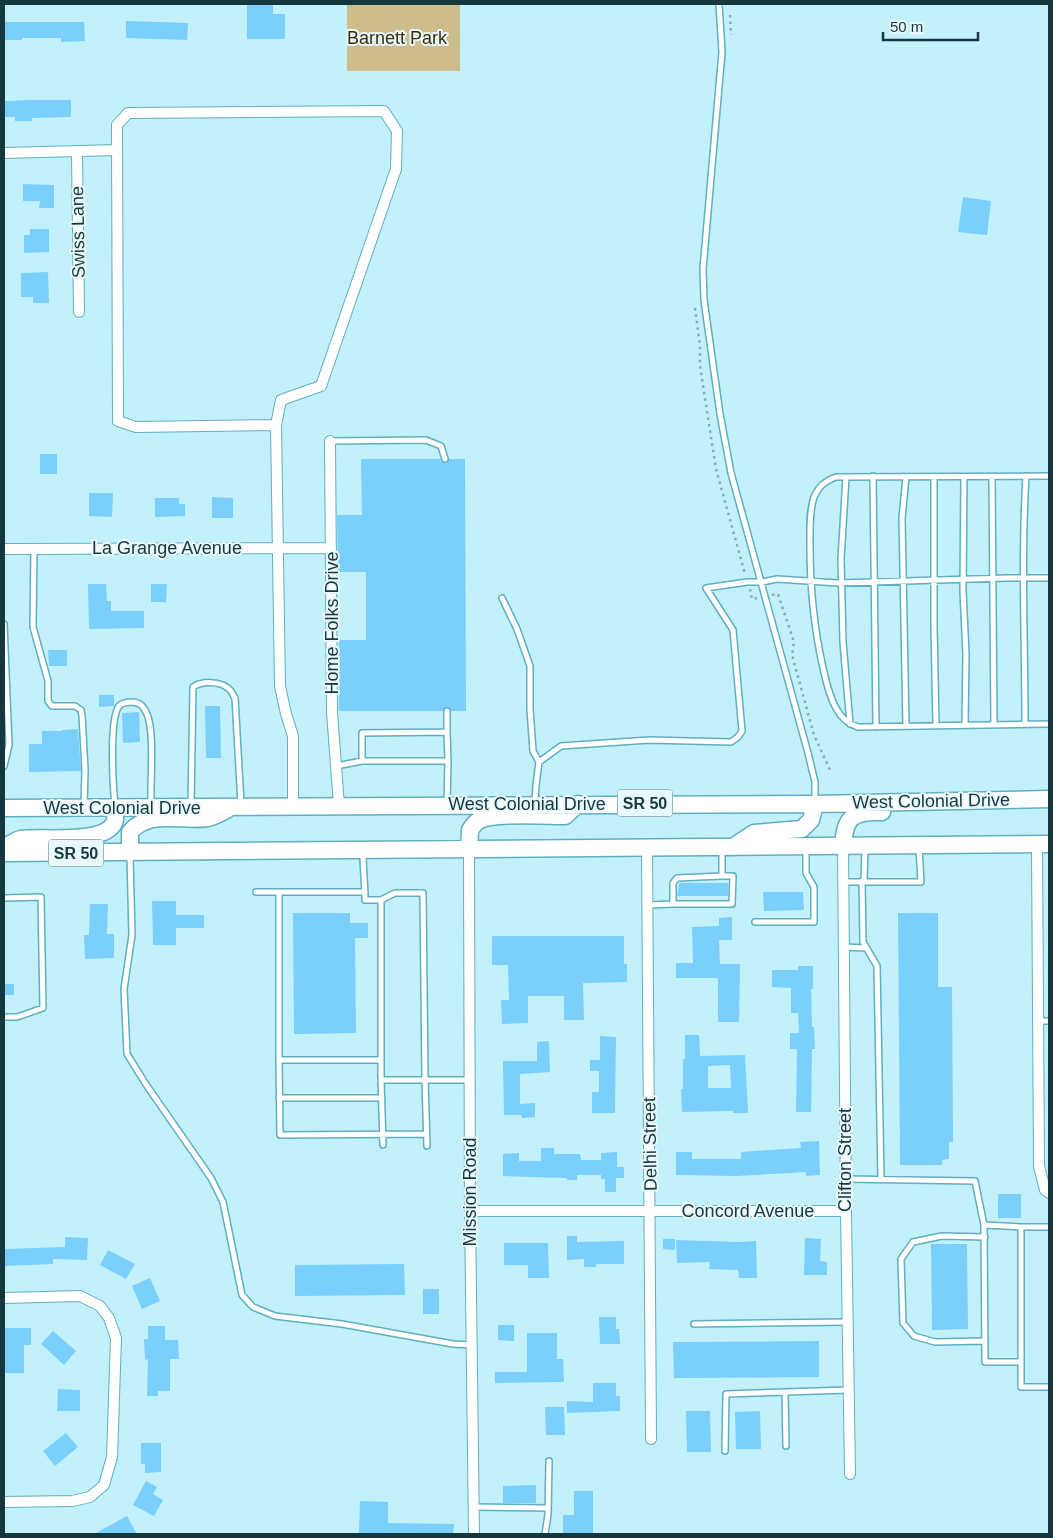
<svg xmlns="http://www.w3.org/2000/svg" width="1053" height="1538" font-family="Arial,sans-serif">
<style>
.green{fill:#cdbd8c}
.building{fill:#7acffc;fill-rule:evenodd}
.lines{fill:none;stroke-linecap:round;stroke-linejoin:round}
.service-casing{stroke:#5fafbf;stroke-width:8}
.minor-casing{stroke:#5fafbf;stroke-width:12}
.trunk-casing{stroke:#5fafbf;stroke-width:19}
.path{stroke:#83adb6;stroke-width:2.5;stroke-dasharray:2.5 4;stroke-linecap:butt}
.service{stroke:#fff;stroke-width:5}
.minor{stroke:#fff;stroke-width:10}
.trunk{stroke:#fff;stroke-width:16}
.labels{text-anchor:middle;stroke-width:4;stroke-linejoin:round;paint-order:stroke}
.shield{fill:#e9f8fb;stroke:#557177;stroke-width:1}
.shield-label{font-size:16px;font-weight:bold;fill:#15373e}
.park-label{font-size:18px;fill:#392e0a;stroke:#e9f8fb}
.street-label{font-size:18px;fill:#15373e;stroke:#e9f8fb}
</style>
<rect width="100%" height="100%" fill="#c3f1fb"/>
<path class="green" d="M333 4H460V71H347V4Z"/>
<path class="building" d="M247 4H273V14H285V39H247Z
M126 21 188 23 187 40 126 38Z
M4 22H84L85 41 61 42V38H22V40H4Z
M31 100H71V117L32 118V121H15V117H4V101Z
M23 184 54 185V208H39L40 201H23Z
M963 197 991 201 987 235 958 232Z
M30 229H49V252L24 253V235H30Z
M48 272 49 303H33V297H21V273Z
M40 454H57V474H40Z
M361 459H440L445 463 448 462 449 459H465L466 711H451L450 708 447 707 443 711H339V640H366V572H338L337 515H362Z
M89 493H113L112 517 89 516Z
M212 497 233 498V518H212Z
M155 498H179V504H185V516L155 517Z
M88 584H106L107 601H111V611H144V628L89 629Z
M151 584H167L166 602H151Z
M48 650H67V666H49Z
M99 695H114V706L99 707Z
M205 706H220L221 758H206Z
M139 712 140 742 123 743 122 713Z
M78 729 81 771 29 772V744H42V731H62V730Z
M679 883H728V896H677Z
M763 892H803L804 910 764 911Z
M152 901H176V915H204V928H176V945H153Z
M90 904H108L107 934H114V958L85 959 84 935H89Z
M293 913H350V923H368V938H355L356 1033 294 1034Z
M898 913H938V987H952L953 1142H949V1159L942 1160V1165H900Z
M732 917V940H719L720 964H740L739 1022H718V978H676V963H693L692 927 719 926V918Z
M492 936H624V964H627V982L583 983 584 1020H564V996H528V1023L502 1024 501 1000H509L508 965H492Z
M798 966H813V989H811L812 1027H814L815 1049H812L811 1112H796L797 1049H790V1033H799L798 1013H791V988L772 987V970H798Z
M4 984H14V995H4Z
M685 1035H699L700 1056 745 1055 748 1113H733V1111L682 1112 681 1089H683V1059H685ZM730 1065 731 1088H708V1066Z
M600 1036 616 1037 615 1113H592V1092H599V1071H590V1060H600Z
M549 1041 550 1072 520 1074V1104L535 1103V1117L522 1118 521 1115H504L503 1061H537V1042Z
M819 1141 820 1175 806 1176V1172L737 1176 676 1175V1152H692V1159H741V1152L801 1148 800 1142Z
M541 1148H554V1154H580L581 1160H601V1153L617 1152V1167H624V1178H616V1192H605V1179H601V1175H577V1180H567V1178L503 1176V1154L519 1153V1161H541Z
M998 1194H1021V1218H998Z
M567 1236H577V1242L624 1241V1264H596V1267H584V1259L567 1260Z
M65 1237 88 1238 87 1260 53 1259V1264L4 1266V1249L65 1247Z
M805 1238 821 1239 820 1261 827 1262V1275H804Z
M663 1239H675V1250L663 1249Z
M676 1240 738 1242 756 1241 757 1278H739L738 1270 709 1269 710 1262 677 1263Z
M504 1243H548L549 1278H528V1265H504Z
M931 1244H967L968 1329 932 1330Z
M108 1250 135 1264 126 1279 100 1265Z
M404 1264 405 1295 295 1296V1265Z
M150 1278 160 1301 142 1309 132 1286Z
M423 1289H439V1314H423Z
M599 1317H616V1329H619L620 1344H600Z
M498 1325H514V1341L498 1340Z
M148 1326H165V1340H178L179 1359H170V1391H158V1396H147L148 1359 145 1360 144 1339H148Z
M4 1328H31V1345H24V1373H5Z
M53 1331 76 1351 64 1365 41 1344Z
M527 1333H557V1359H563L564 1382 495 1383V1372H527Z
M819 1341V1377L674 1378 673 1342Z
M593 1383H616V1396H620V1411L567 1413V1401L593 1402Z
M58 1389 80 1390V1411H57Z
M545 1407H564L565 1435H546Z
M686 1411H710L711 1452H687Z
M760 1411 761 1449H736L735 1412Z
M66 1433 78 1447 55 1466 43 1451Z
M141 1443H161V1472L145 1473V1464H141Z
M146 1481 157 1487 153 1494 163 1500 154 1516 133 1505Z
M536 1485V1503H503V1486Z
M574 1491H593V1534H563V1515H574Z
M360 1501 388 1502V1523L454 1524 453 1534H359Z
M127 1516 137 1534H94Z"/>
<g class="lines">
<defs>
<path id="service" d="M719 4 722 52 703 269 704 300 720 414 731 473 808 753 815 782V801
M330 441 426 440 441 446 445 459
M873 476 876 727
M1049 476 836 477C825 481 819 486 814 497 809 512 810 531 810 546 810 588 814 628 823 668 826 681 829 696 836 708 841 718 848 724 858 727L1049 724
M846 477 841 559 843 642 850 724
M906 477 902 518 906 726
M934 477V626L936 726
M964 477 963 591 966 654 965 725
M992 477 994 725
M34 549 33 627 48 681V701L52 706H75L81 710 82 715 85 770 84 805
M502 598 517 629 530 666V709L533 751 539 762
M4 624 9 745 4 766
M447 711V732
M1025 724C1025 642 1021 559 1026 476
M362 761V733L447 732 448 761
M336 766 362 761H448L447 804
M535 802 536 785 539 762 561 746 649 740 731 742 738 737 742 731 733 630 706 588 747 582H762L777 579 838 583 1007 578H1049
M191 804 193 687C202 681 219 681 228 688 231 690 233 695 235 698L241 804
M115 805C113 787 109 719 119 706 122 702 129 702 133 702 141 703 144 707 147 714 155 733 150 782 151 806
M363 854C363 869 365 884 365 900H381V1060H279V892H365
M130 856 132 935 124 989 127 1054 147 1086 211 1178 223 1202 242 1295 253 1307 275 1316 342 1324 453 1344 472 1345
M862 881 863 942 877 966 881 1179
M864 881 865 849
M844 882H921L919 848
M256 892H279
M4 898 41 897 43 1008 17 1017H4
M381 900 395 893H423L425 1080H470
M673 904H732L733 876H722
M648 905 673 904V883L677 878 722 876V850
M755 922H814V887L806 873V850
M844 947 865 948
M1038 1021H1049
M279 1060 280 1135 426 1134
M381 1060V1080H425L427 1146
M381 1080 383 1145
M279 1098H382
M846 1179 975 1181 984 1225 985 1362H1021V1227L984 1225
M1021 1227H1049
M985 1237 942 1236 913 1242 901 1259 903 1323 914 1336 935 1342 985 1341
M694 1324 848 1322
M1021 1362V1387H1049
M786 1446 785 1392 848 1390
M725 1451 726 1394 785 1392
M474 1507 548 1508
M545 1534 548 1515 549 1461"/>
<path id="minor" d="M77 152 79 312
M4 153 117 150
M276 425 136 427 118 421 117 125 128 113 384 111 397 131 396 169 321 386 281 400 276 425 280 686 286 714 293 736V806
M330 441 332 712 339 806
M4 549 331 548
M1037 844 1039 1166 1045 1190 1049 1193
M843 846 846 1211 850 1474
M647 848 651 1439
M469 850 470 1211 474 1534
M470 1211H846
M4 1298 80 1296 100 1306 109 1318 116 1338 112 1457 104 1485 90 1497 72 1501 4 1502"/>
<path id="trunk" d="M4 808 815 804 1049 799
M843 846C845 817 852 811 882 812
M733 847 754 833 802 829 811 820 815 804
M4 848C9 845 15 840 21 839 42 836 103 845 114 823 116 819 115 812 115 808
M469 850 470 830C472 827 475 823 478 821 491 812 547 816 565 816L578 804
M4 853 1049 844
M130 853V832C150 809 181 822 207 818 214 817 222 812 228 809"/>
</defs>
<use href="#service" class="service-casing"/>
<use href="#minor" class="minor-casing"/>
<use href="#trunk" class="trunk-casing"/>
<path class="path" d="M730 15 731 35
M695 308 700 346V366L716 469 745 574
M750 589 752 599 757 598
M772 595 778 594 794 642 792 655 814 735 830 770"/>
<use href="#service" class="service"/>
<use href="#minor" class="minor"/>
<use href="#trunk" class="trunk"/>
</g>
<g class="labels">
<g class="shield">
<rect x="617.5" y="789.5" width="55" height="27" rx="4"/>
<rect x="48.5" y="839.5" width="55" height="27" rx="4"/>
</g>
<g class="shield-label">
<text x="645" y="809">SR 50</text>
<text x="76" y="859">SR 50</text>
</g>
<g class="park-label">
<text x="397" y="44">Barnett Park</text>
</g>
<g class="street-label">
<text transform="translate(78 232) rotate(-91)" y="6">Swiss Lane</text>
<text x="167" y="554">La Grange Avenue</text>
<text transform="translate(332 623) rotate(-90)" y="6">Home Folks Drive</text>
<text transform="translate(931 801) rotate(-1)" y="6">West Colonial Drive</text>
<text x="527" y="810">West Colonial Drive</text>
<text x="122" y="814">West Colonial Drive</text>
<text transform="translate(650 1144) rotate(-91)" y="6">Delhi Street</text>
<text transform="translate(845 1160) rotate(-90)" y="6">Clifton Street</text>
<text transform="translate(470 1192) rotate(-90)" y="6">Mission Road</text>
<text x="748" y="1217">Concord Avenue</text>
</g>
</g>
<rect width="1053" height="1538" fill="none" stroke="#15373e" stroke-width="10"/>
<path d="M883 32v8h95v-8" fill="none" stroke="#15373e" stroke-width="2.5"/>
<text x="890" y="32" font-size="15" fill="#15373e" stroke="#e9f8fb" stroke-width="4" paint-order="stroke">50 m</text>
</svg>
